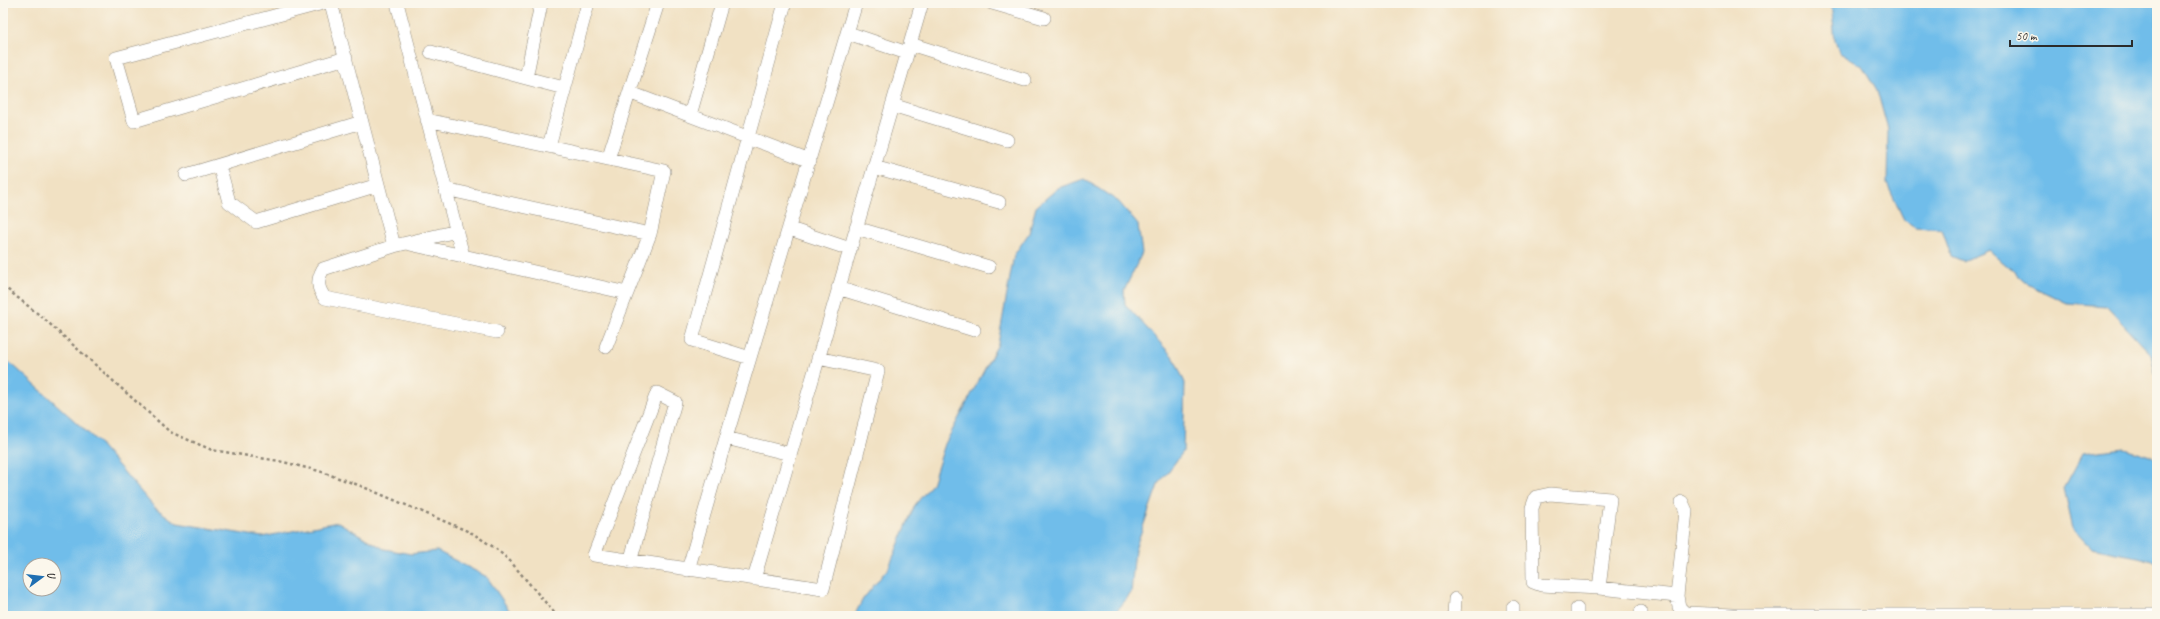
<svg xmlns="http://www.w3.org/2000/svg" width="2160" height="619" font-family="Caveat,sans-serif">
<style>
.water{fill:#70bdea;stroke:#4e748a;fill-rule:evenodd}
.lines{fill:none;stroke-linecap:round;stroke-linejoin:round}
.street-casing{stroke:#8e8677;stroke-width:14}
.path{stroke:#8e8677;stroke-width:2.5;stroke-dasharray:3 3;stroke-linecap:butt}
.street{stroke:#fff;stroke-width:13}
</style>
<rect width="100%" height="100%" fill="#fbf7ec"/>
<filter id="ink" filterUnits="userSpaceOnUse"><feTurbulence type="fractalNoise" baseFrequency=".025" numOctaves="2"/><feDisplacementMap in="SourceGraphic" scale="8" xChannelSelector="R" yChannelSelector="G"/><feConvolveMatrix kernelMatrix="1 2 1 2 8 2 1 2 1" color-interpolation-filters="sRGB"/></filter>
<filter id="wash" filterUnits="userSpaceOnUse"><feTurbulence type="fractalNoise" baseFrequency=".012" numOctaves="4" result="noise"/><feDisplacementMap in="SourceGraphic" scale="16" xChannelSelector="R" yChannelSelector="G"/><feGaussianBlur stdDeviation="0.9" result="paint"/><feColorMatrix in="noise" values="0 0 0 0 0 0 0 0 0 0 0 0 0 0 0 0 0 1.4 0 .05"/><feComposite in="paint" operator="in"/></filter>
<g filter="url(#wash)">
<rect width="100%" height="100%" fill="#f1e1c3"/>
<path class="water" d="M1831 3H2157V381L2151 354 2106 306 2067 303 2029 285 1989 250 1963 261 1951 256 1942 229 1915 227 1904 220 1887 184 1888 130 1877 90 1863 67 1840 53 1835 40Z
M1084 179 1119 202 1138 225 1142 253 1124 291 1125 304 1174 358 1185 383 1183 452 1158 485 1135 549 1131 593 1113 616H854L863 599 889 567 915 505 932 484 945 444 998 344 1014 255 1029 233 1036 207 1058 188Z
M3 358 14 366 98 442 154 507 177 523 262 537 338 522 384 549 411 554 437 551 487 577 513 616H3ZM30 565H54V589H30Z
M2124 448 2150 456 2157 460V563L2143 558 2091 548 2073 529 2064 488 2083 453Z"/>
</g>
<g filter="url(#ink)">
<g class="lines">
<defs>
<path id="street" d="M323 3 116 58 134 121 346 58
M331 3 394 246
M397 3 463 256 627 293
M538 3 541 4 526 78 564 88
M992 3 1044 18
M848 33 907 53
M910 44 1025 80
M431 52 526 78
M631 93 810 161
M892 105 1007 140
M690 115 722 3
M427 120 664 171 650 234 606 347
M549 146 588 3
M608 159 658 3
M219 165 229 202 256 222 378 185
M874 167 999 202
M186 175 362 122
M445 189 650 234
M856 228 989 267
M790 229 850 249
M457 231 394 246 323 269C317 280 317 288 325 298L497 332
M410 244 463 256
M838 288 974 330
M750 358 692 340 785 3
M726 438 790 454
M1682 502 1686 511 1677 596 1679 607 1685 613 1734 615H2157
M630 562 675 402 657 393 594 555 823 589 878 371 818 358
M688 570 726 438 856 3
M754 579 922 3
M1599 588 1610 499 1550 494 1536 497 1532 508 1533 582 1541 585 1599 588 1677 596
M1454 616 1455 599
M1513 616V607
M1577 616V609
M1641 616V612"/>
</defs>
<use href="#street" class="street-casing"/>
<path class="path" d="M3 286 42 317 170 432 212 450 279 461 319 471 361 486 472 533 495 548 510 561 557 616"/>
<use href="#street" class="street"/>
</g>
</g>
<rect width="2160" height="619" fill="none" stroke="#fbf7ec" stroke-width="16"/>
<g transform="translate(42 577) rotate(75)"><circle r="19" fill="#fbf7ec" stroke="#a8a59f"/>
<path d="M0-3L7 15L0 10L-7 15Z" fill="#1f6fb2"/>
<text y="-6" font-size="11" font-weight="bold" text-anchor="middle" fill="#2b2b2b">U</text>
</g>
<path d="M2010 40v6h122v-6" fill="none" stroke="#2b2b2b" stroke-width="2"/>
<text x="2016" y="40" font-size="12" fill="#2b2b2b" stroke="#fbf7ec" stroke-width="3" paint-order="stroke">50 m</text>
</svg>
